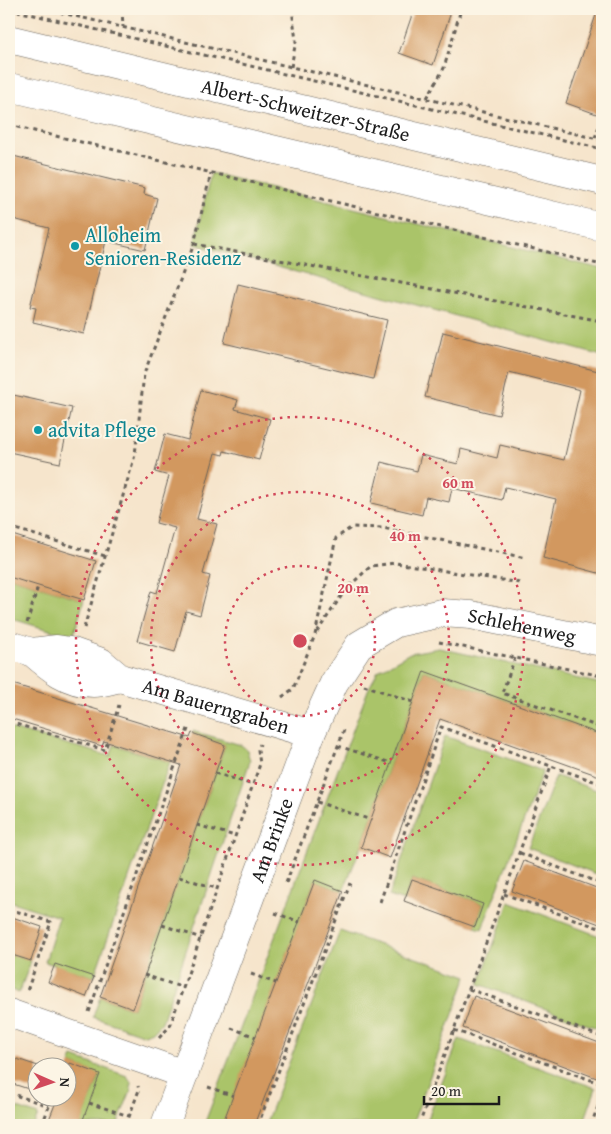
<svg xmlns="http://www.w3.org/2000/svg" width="611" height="1134" font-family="'Gentium Book Plus',serif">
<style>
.green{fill:#aac469;stroke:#637042}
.building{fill:#d2985f}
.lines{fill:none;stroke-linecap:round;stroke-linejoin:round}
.minor-casing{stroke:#68625a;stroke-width:29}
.path{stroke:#68625a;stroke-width:3;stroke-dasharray:4 4;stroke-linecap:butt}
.minor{stroke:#fff;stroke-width:28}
.ring{fill:none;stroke:#d1495b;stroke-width:2.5;stroke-dasharray:2.5 5}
.culture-dot{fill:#0f9aa8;stroke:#fcf5e5;stroke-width:2}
.labels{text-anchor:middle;stroke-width:4;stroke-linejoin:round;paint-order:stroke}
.street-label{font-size:20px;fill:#1c1c1c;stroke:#fcf5e5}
.culture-label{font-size:20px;fill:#0d838f;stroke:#fcf5e5;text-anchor:start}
.centre{fill:#d1495b;stroke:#fcf5e5;stroke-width:2.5}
.ring-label{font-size:15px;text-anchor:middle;font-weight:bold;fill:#d1495b;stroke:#fcf5e5;stroke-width:4;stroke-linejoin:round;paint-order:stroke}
</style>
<rect width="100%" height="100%" fill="#fcf5e5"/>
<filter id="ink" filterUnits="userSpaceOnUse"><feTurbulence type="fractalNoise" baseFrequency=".02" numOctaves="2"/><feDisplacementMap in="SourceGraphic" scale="10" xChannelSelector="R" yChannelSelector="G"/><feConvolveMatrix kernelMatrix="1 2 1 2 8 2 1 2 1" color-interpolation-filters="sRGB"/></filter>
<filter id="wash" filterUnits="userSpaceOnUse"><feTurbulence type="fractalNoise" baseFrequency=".0096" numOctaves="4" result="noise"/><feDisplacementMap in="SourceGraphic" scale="20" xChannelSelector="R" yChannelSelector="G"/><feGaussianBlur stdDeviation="1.12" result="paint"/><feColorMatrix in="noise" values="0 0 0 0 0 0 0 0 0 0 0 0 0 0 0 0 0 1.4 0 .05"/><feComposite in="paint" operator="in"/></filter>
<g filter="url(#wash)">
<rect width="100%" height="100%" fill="#f6e5cc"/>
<path class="green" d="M211 173 602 269V356L194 244Z
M9 577 84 600 73 637 9 618Z
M439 648 602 684V735L424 671 361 847 343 891 315 880 223 1125H204L368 690 378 671 410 653Z
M9 728 110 756 114 745 170 762 94 977 45 962 59 917 9 901Z
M193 731 241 745 247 750 250 761 162 1022 153 1032 145 1035 93 1017 100 997 133 1009 225 745 192 733Z
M445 736 543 771 482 929 475 927 483 904 412 879 404 901 389 896Z
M556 776 602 792V876L528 848Z
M509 902 602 937V1030L479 984Z
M340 931 467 976 412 1125H265Z
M9 954 31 961 19 993 9 989Z
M459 1039 596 1088 583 1125H440L427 1121Z
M73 1057 127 1076 131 1082V1090L117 1125H80L100 1075 70 1063Z
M9 1105 38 1115 34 1125H9Z"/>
<g id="blocks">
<path class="building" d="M414 9H452L433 65 399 53Z
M598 9H602V116L566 103Z
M9 155 145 188 144 194 157 198 145 250 106 241 84 334 33 322 36 308 30 307 49 228 9 218Z
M238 284 387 320 373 379 224 343Z
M443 332 602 372V574L543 558 556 499 505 487 502 500 452 488 449 502 426 497 422 515 371 503 381 462 417 471 421 455 458 464 461 449 497 458 500 445 564 460 580 390 509 372 499 415 425 397 430 377H432Z
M201 390 238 400 235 409 270 419 259 460 224 451 223 455 215 453 197 519 217 524 203 574 210 576 200 615 186 611 175 652 137 641 151 591 157 593 175 528 156 523 169 476 155 472 165 434 188 440Z
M9 394 72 408 60 463 9 452Z
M9 534 96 561 84 600 9 577Z
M424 671 602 735V777L440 719 390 858 361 847Z
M9 683 190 738 192 733 225 745 133 1009 100 997 181 765 104 741 102 746 9 718Z
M524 861 602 890V925L512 891Z
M412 879 483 904 475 927 404 901Z
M315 880 343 891 321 950 254 1125H222Z
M9 916 42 927 31 961 9 954Z
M55 964 94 977 86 997 48 982Z
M474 996 602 1044V1080L463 1028Z
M17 1059 38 1066V1092L10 1083Z
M70 1063 100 1074 81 1125H47L57 1099 50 1096H68V1069Z"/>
</g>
</g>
<g filter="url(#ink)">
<use href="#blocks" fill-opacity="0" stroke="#68625a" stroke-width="1"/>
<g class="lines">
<defs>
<g id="minor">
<path id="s1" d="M9 39 602 181"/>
<path d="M9 87 602 227"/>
<path id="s2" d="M9 645 32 652 57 649 70 651 101 662 120 678 311 734"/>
<path d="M32 652C49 667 68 683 93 683 102 683 112 680 120 678"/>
<path d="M9 1013 184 1074"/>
<path id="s3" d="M165 1125 311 734 334 683 359 645 396 623 442 613 471 615 602 642"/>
</g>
</defs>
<use href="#minor" class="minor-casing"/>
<path class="path" d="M9 9 602 149
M45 9 602 140
M122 9 123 27
M291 67 296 41 292 9
M427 98 444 68 461 9
M9 125 602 265
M595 138 602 117
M194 244 602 321
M9 527 105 556
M27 623 38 586
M84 628 135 455 144 374 194 244 211 173
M317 632 346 589 371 566 396 563 520 583
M439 642 602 676
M515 658 502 693 602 728
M364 685 413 702
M282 697 293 689 315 635 336 538 352 527 383 528 526 558
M9 722 105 750 119 705
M338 746 391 763
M215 773 253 785
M317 802 371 820
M197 825 235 836
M520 853 602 884
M179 877 216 888
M286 883 344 730
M504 894 602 929
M380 902 441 727 551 766
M9 909 51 922 27 991
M275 913 300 922
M162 925 201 938
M251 974 276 983
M144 975 184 988
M469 989 602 1037
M89 1012 189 726
M231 1028 256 1037
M454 1030 602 1084
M159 1038 170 1026 260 764 258 750 260 744
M64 1066 67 1060
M208 1087 234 1096
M9 1093 49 1106
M89 1103 129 1116
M195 1121 208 1125
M42 1125 53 1096
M126 1125 139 1090 138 1086
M258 1125 350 883
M419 1125 551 766 602 784
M591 1125 602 1096"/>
<use href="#minor" class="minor"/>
</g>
</g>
<g class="ring">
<circle cx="300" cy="641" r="75"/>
<circle cx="300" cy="641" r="149"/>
<circle cx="300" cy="641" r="224"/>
</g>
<g class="culture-dot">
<circle cx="75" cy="246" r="5"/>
<circle cx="38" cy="430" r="5"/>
</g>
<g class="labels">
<g class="street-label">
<text dy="7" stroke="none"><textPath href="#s1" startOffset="305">Albert-Schweitzer-Straße</textPath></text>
<text dy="7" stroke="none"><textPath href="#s3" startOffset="690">Schlehenweg</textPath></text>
<text dy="7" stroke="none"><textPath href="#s2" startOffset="220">Am Bauerngraben</textPath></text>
<text dy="7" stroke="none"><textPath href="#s3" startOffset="304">Am Brinke</textPath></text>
</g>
<g class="culture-label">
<text x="85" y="242">Alloheim<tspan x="85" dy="23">Senioren-Residenz</tspan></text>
<text x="48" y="437">advita Pflege</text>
</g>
</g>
<circle cx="300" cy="641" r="8" class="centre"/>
<g class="ring-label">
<text x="458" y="488">60 m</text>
<text x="405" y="541">40 m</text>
<text x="353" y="593">20 m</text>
</g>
<rect width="611" height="1134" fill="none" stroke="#fcf5e5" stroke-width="30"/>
<g transform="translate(52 1082) rotate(92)"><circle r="24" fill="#fcf5e5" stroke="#a29e95"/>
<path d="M0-4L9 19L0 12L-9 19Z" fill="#d1495b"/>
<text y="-8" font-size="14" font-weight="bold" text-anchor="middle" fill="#1c1c1c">N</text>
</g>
<path d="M424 1096v8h75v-8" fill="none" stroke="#1c1c1c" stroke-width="2.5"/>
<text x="431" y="1096" font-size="15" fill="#1c1c1c" stroke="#fcf5e5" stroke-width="4" paint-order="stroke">20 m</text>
</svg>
